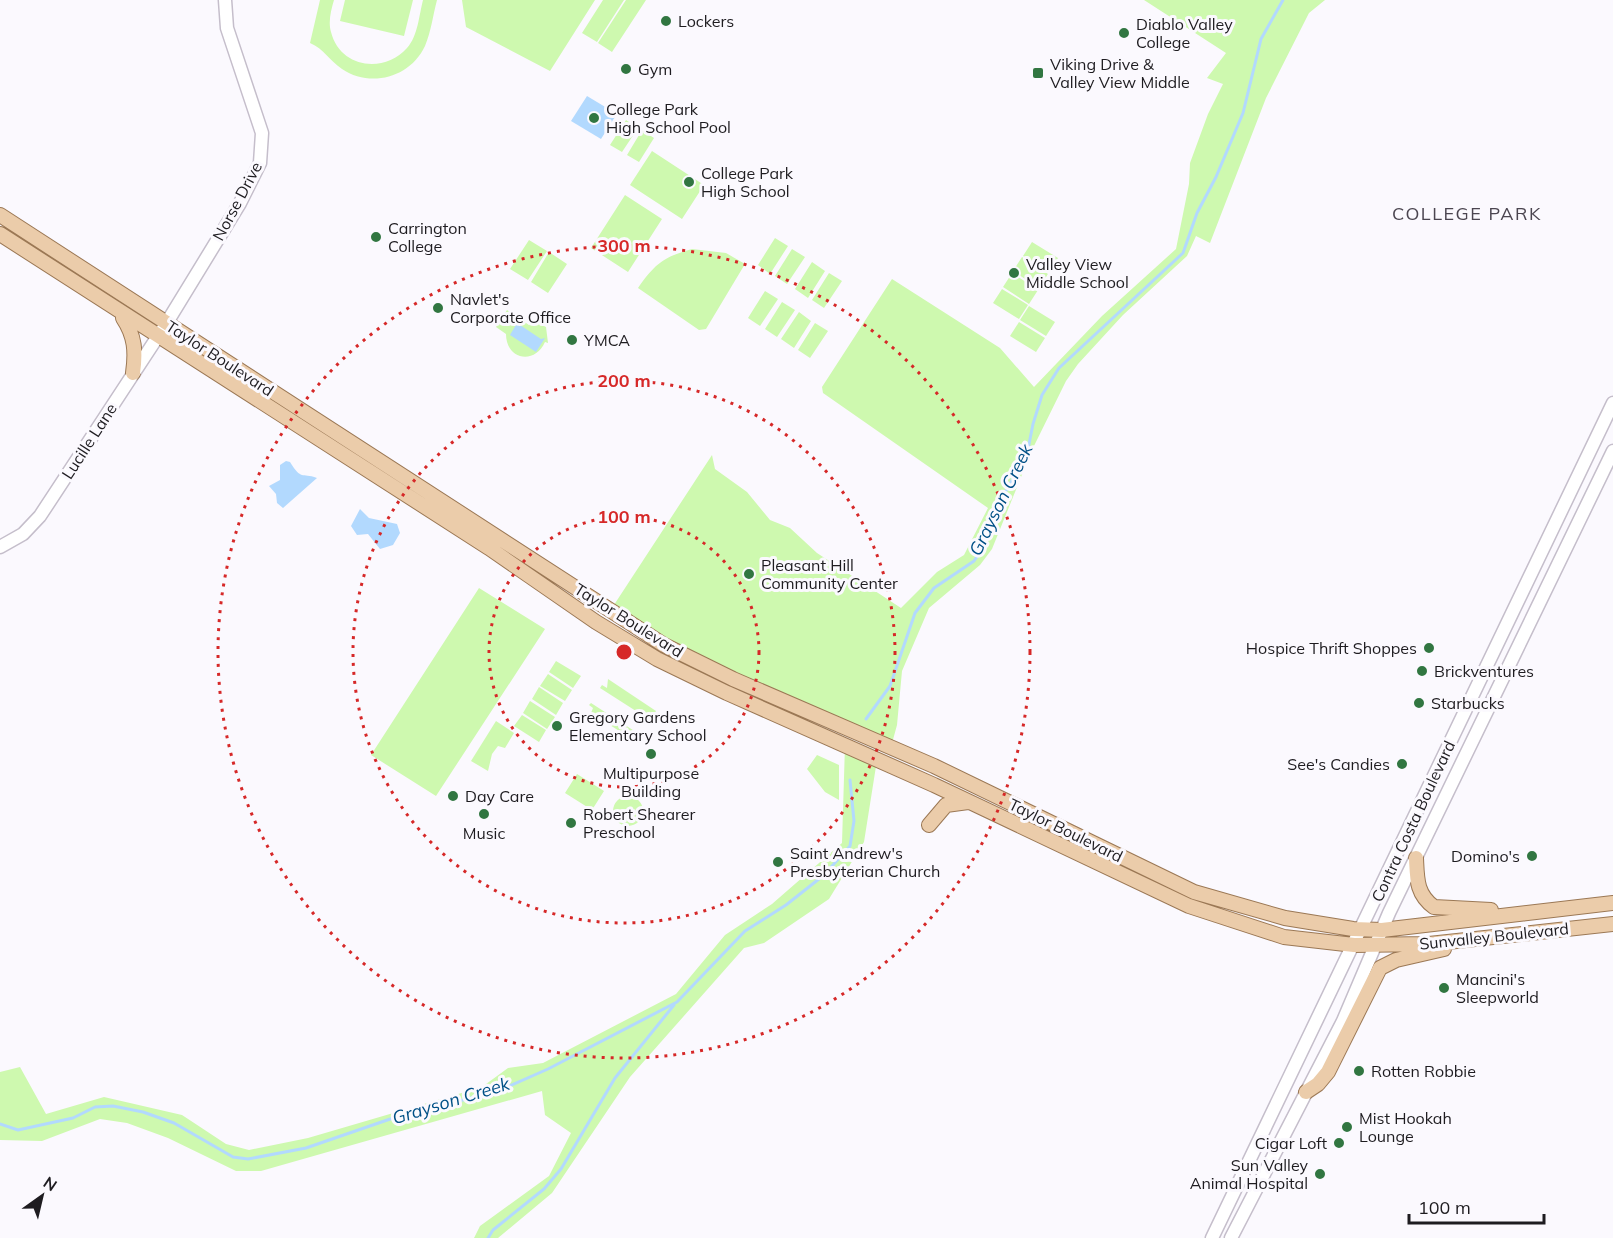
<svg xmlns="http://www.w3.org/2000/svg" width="1613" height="1238" font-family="Mulish,sans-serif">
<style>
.green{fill:#cef9af}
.water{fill:#b2d9fe}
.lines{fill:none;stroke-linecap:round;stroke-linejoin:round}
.stream{stroke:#b2d9fe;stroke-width:3}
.secondary-casing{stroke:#c5becb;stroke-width:15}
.primary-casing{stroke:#9b7855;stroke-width:16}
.secondary{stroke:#fff;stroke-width:12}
.primary{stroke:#ebccaa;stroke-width:14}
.ring{fill:none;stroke:#d62828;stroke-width:3;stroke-dasharray:3 6}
.poi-dot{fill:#317641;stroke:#fbf9fe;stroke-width:2}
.labels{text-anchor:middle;stroke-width:6;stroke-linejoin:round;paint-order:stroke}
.poi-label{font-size:16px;fill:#1e1c20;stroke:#fbf9fe;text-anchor:start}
.street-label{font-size:16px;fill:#1e1c20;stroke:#fbf9fe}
.neighbourhood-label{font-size:18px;letter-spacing:1.5px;fill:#4b4550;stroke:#fbf9fe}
.water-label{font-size:18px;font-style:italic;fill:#005086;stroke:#fbf9fe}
.centre{fill:#d62828;stroke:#fbf9fe;stroke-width:3}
.ring-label{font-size:18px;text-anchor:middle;font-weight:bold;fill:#d62828;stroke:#fbf9fe;stroke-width:6;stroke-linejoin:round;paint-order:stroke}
</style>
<rect width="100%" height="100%" fill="#fbf9fe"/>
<path class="green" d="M320 0H334C331 10 328 22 331 32 340 68 384 74 407 48 418 36 419 15 423 0H437C433 15 431 32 425 46 410 78 370 88 342 69 329 60 324 49 310 43Z
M345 0H413L404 36 340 21Z
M462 0H595L550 71 466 27Z
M603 0H624L597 42 582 33Z
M626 0H646L612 52 598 43Z
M1144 0H1325L1309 13 1266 98 1210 243 1196 236 1187 256 1123 315 1078 364 1066 381 1032 450 992 549 980 565 929 608 902 671 897 725 891 747 733 679 610 611 712 455 715 469 747 492 770 520 790 528 817 553 901 608 937 572 964 555 988 508 823 393 822 387 892 279 1000 348 1034 387 1102 316 1176 249 1189 184 1190 163 1208 114 1223 84 1207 78 1226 53Z
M626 120 638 128 622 152 610 145Z
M642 130 654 138 639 162 627 155Z
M652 151 704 185 682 219 630 185Z
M625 195 662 219 628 272 591 248Z
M775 238 788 246 770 274 758 265Z
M529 240 547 251 528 280 510 269Z
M1032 242 1058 258 1049 272 1023 256Z
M692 249 726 253 745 264 706 329 699 330 638 288C655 264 663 257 692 249Z
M792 249 805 257 787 284 775 276Z
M549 252 567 264 548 293 531 282Z
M1022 257 1048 274 1039 288 1013 271Z
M812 262 825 271 808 298 795 289Z
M829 273 842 281 824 308 812 300Z
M1012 273 1038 290 1029 304 1003 287Z
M1002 289 1028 305 1019 319 993 303Z
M765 291 778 299 760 326 748 318Z
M782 302 795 310 777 337 765 329Z
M1029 306 1055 322 1046 336 1020 320Z
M507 310 529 325 532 320 546 327 548 343 545 342C535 365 506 360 506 334L496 327Z
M799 312 811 321 794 348 781 339Z
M1019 322 1045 338 1036 352 1010 336Z
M815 323 828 331 810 358 798 350Z
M479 588 545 629 436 796 371 755Z
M556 661 581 676 573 688 549 672Z
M548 674 572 690 565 701 540 686Z
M608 679 656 711 650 720 600 688 602 685 607 688Z
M539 687 563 703 556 715 532 699Z
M530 701 555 717 547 729 523 713Z
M591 703 639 734 635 741 591 713 593 708 589 705Z
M522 715 546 730 539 742 514 726Z
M496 721 514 733 505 748 498 746 492 754 488 771 471 761Z
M845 745 877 760 864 842 829 899 764 943 744 948 630 1077 552 1193 498 1238H474L480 1226 549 1176 571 1133 545 1115 542 1091 261 1171H236L168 1138 127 1123 100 1119 42 1141 0 1140V1072L20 1067 46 1114 104 1097 182 1115 226 1144 249 1150 308 1138 482 1087 508 1068 543 1063 676 994 725 935 772 904 842 843Z
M817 755 839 765V800L825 792 807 769Z
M577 774 604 791 592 810 565 793Z
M613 811a15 15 0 1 1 30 0a15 15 0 1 1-30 0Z"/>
<path class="water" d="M587 96 617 114 601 139 571 121Z
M517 323 541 339 545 338 536 352 510 335Z
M286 461 290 462C302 481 301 472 317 478L283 508 277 503 276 494 269 486 280 480V465Z
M360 509 369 518 397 524 400 533 393 545 380 549 368 534 357 535 351 526Z"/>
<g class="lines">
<path class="stream" d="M866 719 890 686 915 613 934 588 974 561 983 548 1003 496 1027 454 1033 424 1042 395 1059 368 1183 253 1197 213 1216 177 1243 113 1261 39 1283 0
M0 1124 18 1130 73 1118 95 1107 113 1106 143 1112 174 1123 233 1157 248 1159 306 1148 396 1117 498 1091 548 1069 677 1002 745 931 786 905 824 875 850 846 854 821 850 780
M488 1238 493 1230 544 1189 561 1169 615 1078 674 1005"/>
<defs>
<path id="secondary" d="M0 547 23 534 40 516 166 324 240 203 260 163 262 133 227 28 225 0
M1212 1238 1613 403
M1231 1238 1343 1021 1389 913 1613 451"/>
<path id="primary" d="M0 215 664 645 733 679 934 766 1194 892 1285 918 1353 929 1382 930 1613 903
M0 234 489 548 596 622 657 659 727 693 934 785 1189 906 1284 937 1354 945 1429 944 1613 924
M123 318C135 336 136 352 133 373
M929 825 946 805 968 802
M1416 858C1417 878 1416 894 1434 907L1491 910
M1306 1092 1318 1084 1328 1072 1380 968 1396 960 1444 949"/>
</defs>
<use href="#secondary" class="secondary-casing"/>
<use href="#primary" class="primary-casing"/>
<use href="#secondary" class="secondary"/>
<use href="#primary" class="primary"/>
</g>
<g class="ring">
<circle cx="624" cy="652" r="135"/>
<circle cx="624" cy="652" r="271"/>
<circle cx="624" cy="652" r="406"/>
</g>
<g class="poi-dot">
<circle cx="666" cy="21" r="6"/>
<circle cx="1124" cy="33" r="6"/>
<circle cx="626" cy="69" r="6"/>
<rect x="1032" y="67" width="12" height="12" rx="3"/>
<circle cx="594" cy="118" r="6"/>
<circle cx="689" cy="182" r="6"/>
<circle cx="376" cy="237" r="6"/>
<circle cx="1014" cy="273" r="6"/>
<circle cx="438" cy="308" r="6"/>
<circle cx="572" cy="340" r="6"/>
<circle cx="749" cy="574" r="6"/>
<circle cx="1429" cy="648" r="6"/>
<circle cx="1422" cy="671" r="6"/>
<circle cx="1419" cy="703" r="6"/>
<circle cx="557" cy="726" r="6"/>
<circle cx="651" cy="754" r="6"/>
<circle cx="1402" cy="764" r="6"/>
<circle cx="453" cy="796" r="6"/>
<circle cx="484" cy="814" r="6"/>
<circle cx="571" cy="823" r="6"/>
<circle cx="1532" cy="856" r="6"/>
<circle cx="778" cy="862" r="6"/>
<circle cx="1444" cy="988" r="6"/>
<circle cx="1359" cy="1071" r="6"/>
<circle cx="1347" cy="1127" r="6"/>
<circle cx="1339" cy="1143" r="6"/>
<circle cx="1320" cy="1174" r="6"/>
</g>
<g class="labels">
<g class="poi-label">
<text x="678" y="27">Lockers</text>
<text x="1136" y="30">Diablo Valley<tspan x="1136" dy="18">College</tspan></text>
<text x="1050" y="70">Viking Drive &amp;<tspan x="1050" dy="18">Valley View Middle</tspan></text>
<text x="638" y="75">Gym</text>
<text x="606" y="115">College Park<tspan x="606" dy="18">High School Pool</tspan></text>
<text x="701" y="179">College Park<tspan x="701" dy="18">High School</tspan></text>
<text x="388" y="234">Carrington<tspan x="388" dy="18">College</tspan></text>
<text x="1026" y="270">Valley View<tspan x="1026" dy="18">Middle School</tspan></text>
<text x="450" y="305">Navlet's<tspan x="450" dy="18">Corporate Office</tspan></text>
<text x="584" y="346">YMCA</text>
<text x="761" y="571">Pleasant Hill<tspan x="761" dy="18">Community Center</tspan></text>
<text x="1417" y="654" text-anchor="end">Hospice Thrift Shoppes</text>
<text x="1434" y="677">Brickventures</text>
<text x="1431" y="709">Starbucks</text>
<text x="569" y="723">Gregory Gardens<tspan x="569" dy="18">Elementary School</tspan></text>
<text x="1390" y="770" text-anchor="end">See's Candies</text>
<text x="651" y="779" text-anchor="middle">Multipurpose<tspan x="651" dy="18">Building</tspan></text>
<text x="465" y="802">Day Care</text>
<text x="583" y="820">Robert Shearer<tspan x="583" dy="18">Preschool</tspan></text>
<text x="484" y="839" text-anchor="middle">Music</text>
<text x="790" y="859">Saint Andrew's<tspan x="790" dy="18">Presbyterian Church</tspan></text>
<text x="1520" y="862" text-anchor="end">Domino's</text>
<text x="1456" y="985">Mancini's<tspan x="1456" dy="18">Sleepworld</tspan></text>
<text x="1371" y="1077">Rotten Robbie</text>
<text x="1359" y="1124">Mist Hookah<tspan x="1359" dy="18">Lounge</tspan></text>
<text x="1327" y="1149" text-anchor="end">Cigar Loft</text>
<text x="1308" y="1171" text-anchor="end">Sun Valley<tspan x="1308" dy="18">Animal Hospital</tspan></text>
</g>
<g class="street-label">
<text transform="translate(237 201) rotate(-62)" y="6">Norse Drive</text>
<text transform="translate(220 358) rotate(33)" y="6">Taylor Boulevard</text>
<text transform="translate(89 441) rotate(-57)" y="6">Lucille Lane</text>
<text transform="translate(629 620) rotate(32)" y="6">Taylor Boulevard</text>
<text transform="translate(1413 821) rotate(-65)" y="6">Contra Costa Boulevard</text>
<text transform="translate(1066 830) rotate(26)" y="6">Taylor Boulevard</text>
<text transform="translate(1494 936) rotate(-6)" y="6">Sunvalley Boulevard</text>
</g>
<g class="neighbourhood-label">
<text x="1467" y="220">COLLEGE PARK</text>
</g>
<g class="water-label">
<text transform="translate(1001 500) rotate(-64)" y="6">Grayson Creek</text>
<text transform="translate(451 1101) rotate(-17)" y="6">Grayson Creek</text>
</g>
</g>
<circle cx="624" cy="652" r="9" class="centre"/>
<g class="ring-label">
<text x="624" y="252">300 m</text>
<text x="624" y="387">200 m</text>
<text x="624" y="523">100 m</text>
</g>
<g transform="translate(42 1196) rotate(34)" stroke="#fbf9fe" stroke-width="4.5" paint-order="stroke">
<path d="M0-4.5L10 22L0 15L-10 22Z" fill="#1e1c20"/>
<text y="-9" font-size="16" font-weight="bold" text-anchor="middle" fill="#1e1c20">N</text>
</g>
<path d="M1409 1214v9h135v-9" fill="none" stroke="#1e1c20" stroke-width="3"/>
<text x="1418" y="1214" font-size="18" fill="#1e1c20" stroke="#fbf9fe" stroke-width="4.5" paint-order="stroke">100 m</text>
</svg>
